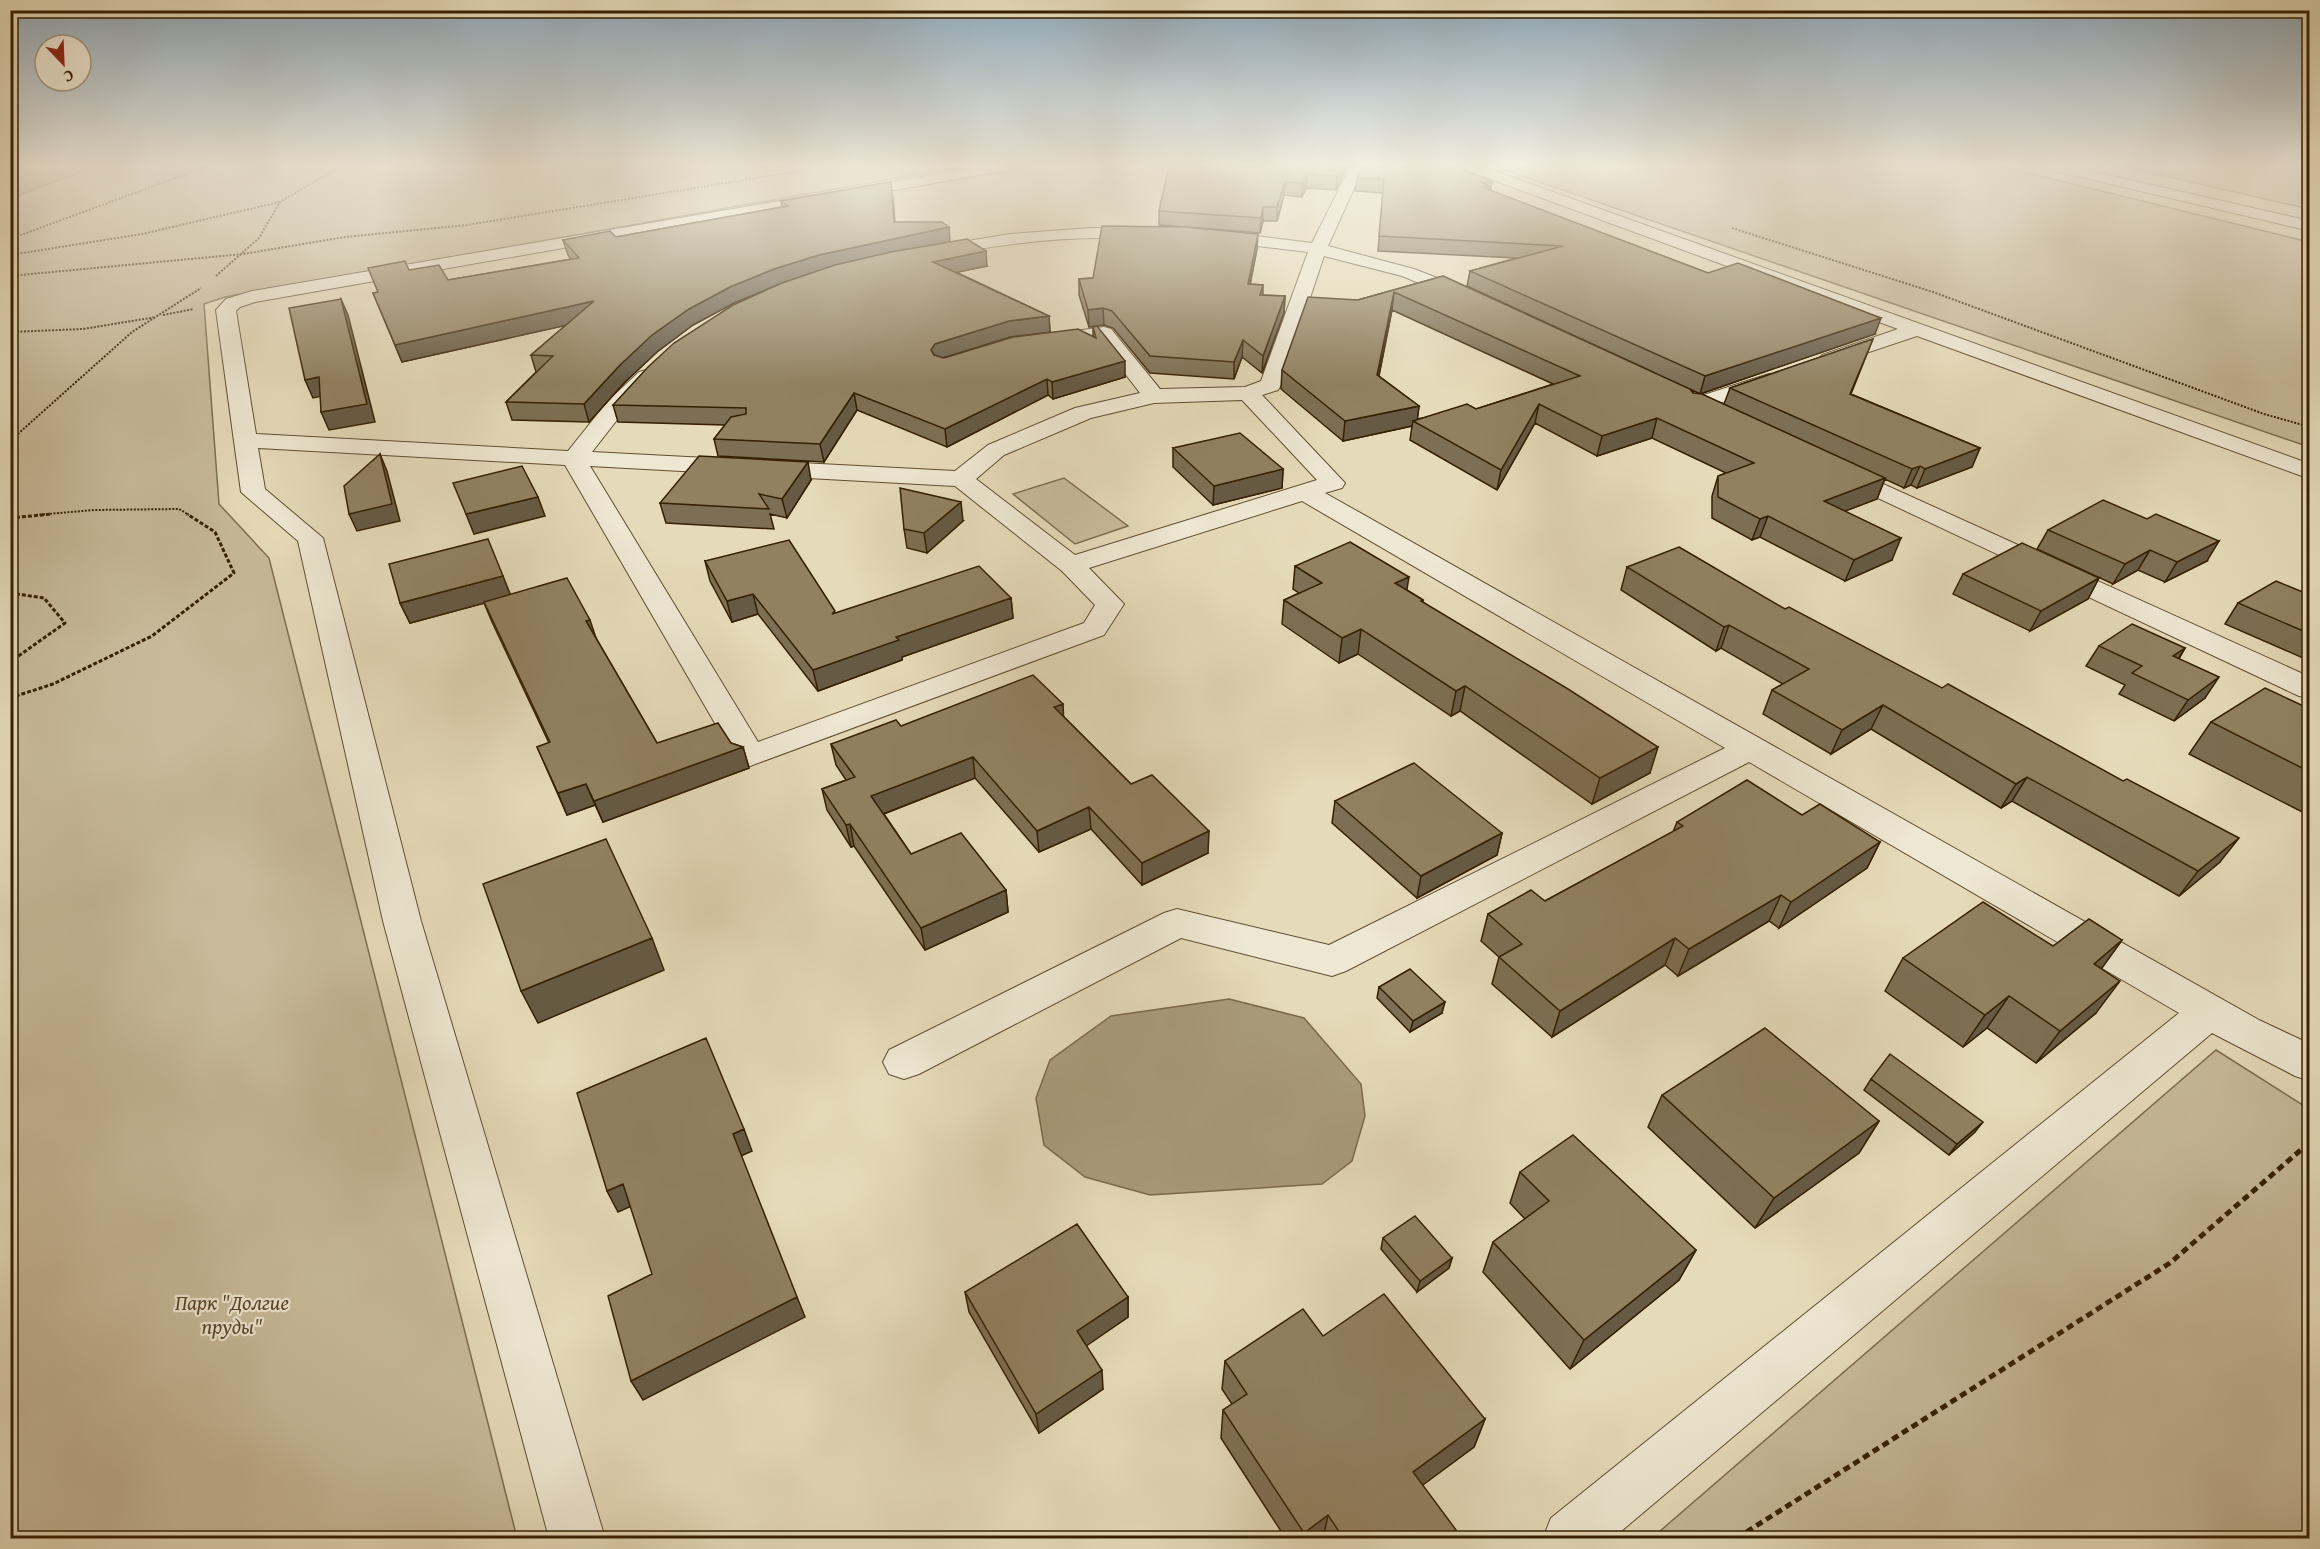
<svg xmlns="http://www.w3.org/2000/svg" width="2320" height="1549" font-family="'Gentium Book Plus',serif">
<style>
.green{fill:#c7ba9a;stroke:#7e6d4e;stroke-width:1.5}
.water{fill:#a99b7b;stroke:#7b6a4b;stroke-width:1.5}
.lines{fill:none;stroke-linecap:round;stroke-linejoin:round}
.minor-casing{stroke:#614e30;stroke-width:2}
.path-far2{stroke:#352002;stroke-width:2;stroke-dasharray:2 1.5;stroke-linecap:butt}
.path-far1{stroke:#352002;stroke-width:3;stroke-dasharray:4 2;stroke-linecap:butt}
.path{stroke:#352002;stroke-width:5;stroke-dasharray:7 4.5;stroke-linecap:butt}
.minor{fill:#eee7d2;fill-rule:evenodd}
.wall{fill:#7d6f53;stroke:#352002;stroke-width:1.5;fill-rule:evenodd}
.shaded-wall{fill:#665a44;stroke:#352002;stroke-width:1.5}
.building{fill:#918161;stroke:#352002;stroke-width:1.5}
.labels{text-anchor:middle;stroke-width:4.5;stroke-linejoin:round;paint-order:stroke}
.near-park-label{font-size:21px;font-style:italic;fill:#5a4628;stroke:#eee7d2}
</style>
<rect width="100%" height="100%" fill="#e5dab9"/>
<filter id="stains"><feTurbulence type="fractalNoise" baseFrequency=".00333" numOctaves="4"/><feColorMatrix values="0 0 0 0 .2 0 0 0 0 .09 0 0 0 0 .02 0 0 0 .5 -.17"/></filter>
<radialGradient id="worn" r=".72"><stop offset=".6" stop-color="#630" stop-opacity="0"/><stop offset="1" stop-color="#630" stop-opacity=".3"/></radialGradient>
<path class="green" d="M96 166H965L225 297 204 304 219 504 269 558 517 1538H11V198Z
M1493 166H1999L2309 242V447Z
M2121 166H2309V209Z
M1064 478 1128 526 1075 544 1013 494Z
M2216 1050 2309 1109V1538H1652Z"/>
<path class="water" d="M11 166H96L11 198Z
M1229 999 1304 1018 1361 1084 1365 1116 1352 1161 1322 1184 1150 1195 1085 1177 1044 1145 1036 1098 1050 1060 1111 1016Z"/>
<g class="lines">
<defs>
<path id="minor" d="M985 166H1016L1009 170 255 302 240 307 236 311 256 434 568 451 608 401 639 372 646 370 653 372 657 376 624 411 592 452 955 471 988 445 1075 408 1140 393 1099 340 1046 346 1039 344 1036 340 1039 336 1104 327 1111 329 1160 389 1245 387 1261 381 1308 252 1214 241 1208 240 1206 236 1208 232 1214 231 1312 243 1350 167 1380 166 1378 169 1361 173 1328 246 1414 269 1476 293 1478 297 1476 301H1462L1402 276 1324 256 1281 385 1278 390 1262 395 1345 483 1342 488 1325 493 2259 1020 2310 1044V1081L2295 1076 2212 1033 1613 1538H1543L1551 1518 2179 1013 1749 762 1346 971 1332 976 1181 938 919 1074 904 1079 889 1074 883 1062 889 1050 1164 913 1177 909 1329 945 1725 748 1302 501 1089 568 1124 604 1104 635 750 766 739 763 734 756 565 465 258 448 265 489 323 538 421 921 605 1538H549L383 921 298 541 241 492 216 310 226 299 252 291ZM1242 400 1317 480 1075 555 976 479 1004 455 1091 418 1154 403ZM590 466 955 486 1062 571 1095 605 1084 623 758 742Z
M1461 166H1481L2310 464V479L1917 336 1836 363 1829 365 1822 363 1819 359 1822 355 1898 329 1463 169Z
M2044 166H2069L2310 221V231L2051 170Z
M1091 228H1145L1153 233C1147 242 1112 238 1100 238 1043 238 987 247 931 257L925 256 922 252 925 248 931 247 1010 234Z
M1769 374 1776 376 1780 380 1776 384 1696 412 1688 410 1685 405 1688 400Z
M1839 464 2310 677V698L2299 696 1831 476 1827 471 1831 466Z"/>
</defs>
<use href="#minor" class="minor-casing"/>
<path class="path-far2" d="M1732 228 1933 292 2264 414 2310 427
M10 239 208 166
M10 255 142 234 280 202
M10 276 243 254 345 237 467 225 800 171
M216 276 259 238 280 202 341 166
M163 315 194 309
M10 332 83 329 156 317
M10 441 132 332 201 288
M36 515 94 510 179 509 189 515"/>
<path class="path-far1" d="M10 518 52 514
M10 593 44 598 65 623 10 662
M10 698 53 684 152 636 234 573 215 532 187 514"/>
<path class="path" d="M1737 1538 2170 1263 2310 1142"/>
<use href="#minor" class="minor"/>
</g>
<path class="wall" d="M1169 166H1351L1346 169 1336 190 1306 188 1302 197 1284 195 1277 221H1263L1260 233 1159 225V211Z
M1362 166 1491 191 1708 273 1875 334 1700 394 1690 389 1693 393 1724 404 1730 388 1873 339 1851 394 1980 448 1972 467 1917 488 1911 485 1904 488 1885 479 1877 499 1845 511 1892 560 1845 581 1760 537 1752 540 1712 518V496L1718 476 1726 473 1652 438 1597 456 1535 423 1497 490 1410 440 1412 426 1343 441 1281 389 1282 370 1358 300 1443 276 1655 373 1467 286 1470 271 1516 258 1378 251 1383 193 1355 191 1357 178ZM1392 310 1553 384 1476 409 1417 419 1419 406 1379 376Z
M893 196 895 222 950 242 987 266 956 272 1049 316 1050 332 1010 337 951 355 1093 336V327L1125 377 1053 399 1048 395 947 447 857 410 824 462 718 456 714 439 725 425 618 422 613 405 782 283 734 303 693 325 657 352 625 382 589 422 512 420 506 402 536 372 531 355 566 325 402 362 373 293 378 292 409 270 448 280 571 259 568 255 563 240 616 237 782 207 781 201Z
M1257 249 1250 284 1263 285V295L1285 296 1284 313 1262 373 1242 357 1234 379 1150 373 1113 328 1104 325 1089 327 1079 295V279L1093 278Z
M1173 448 1283 469 1282 488 1213 505 1173 467Z
M811 480 787 518 770 514 774 529 666 523 660 503Z
M963 521 927 553 907 548 904 529Z
M2048 530 2207 561 2165 582 2138 570 2113 584 2037 549Z
M705 561 835 613 1011 598 1013 618 902 657V660L818 691 758 614 732 622 710 581Z
M1295 566 1407 590 1423 600V602L1650 773 1592 804 1460 711 1451 716 1358 654 1339 663 1282 624 1284 600 1299 593 1293 589Z
M1627 567 2220 862 2179 896 2012 801 2001 808 1871 729 1831 754 1763 714 1772 690 1783 684 1721 648 1716 651 1621 590Z
M1963 574 2099 578 2088 599 2030 631 1953 594Z
M510 594 596 638 657 743H731L743 747 749 768 603 822 595 805 567 815 537 747 549 743 492 622 484 603 410 623 400 603Z
M2310 595V661L2225 624 2238 603Z
M2099 646 2185 648 2179 659 2205 698 2174 721 2119 694 2125 685 2086 666Z
M2310 709V816L2189 754 2211 722Z
M1064 717 1131 784 1208 853 1142 885 1091 829 1039 852 975 778 884 814 911 854 1006 890 1008 912 925 950 854 846 851 847 827 810 822 789 846 780 836 765 831 744 901 726Z
M1335 801 1502 833 1497 855 1417 898 1332 823Z
M1802 815 1880 842 1867 868 1779 928 1769 921 1678 976 1665 965 1552 1037 1492 984 1499 957 1481 941 1488 914 1545 901 1673 832 1677 822Z
M2122 940 2101 969 2096 1013 2036 1063 1987 1028 1963 1047 1885 991 1903 958Z
M1379 987 1442 1013 1410 1032 1377 998Z
M1871 1079 1975 1132 1949 1155 1864 1090Z
M1662 1095 1879 1121 1859 1153 1755 1228 1648 1127Z
M1520 1172 1696 1250 1679 1280 1570 1369 1483 1272 1493 1242 1525 1219 1510 1203Z
M1383 1238 1452 1258 1449 1268 1417 1292 1381 1249Z
M965 1292 1128 1297V1317L1086 1345 1103 1389 1039 1433 969 1312Z
M1323 1336 1485 1419 1474 1447 1422 1485 1457 1539H1286L1221 1438 1223 1410 1232 1404 1222 1389 1225 1361Z"/>
<path class="shaded-wall" d="M1342 166H1351L1346 169 1336 190 1337 176Z
M1307 174 1306 188 1302 197 1303 183Z
M1492 181 1490 195 1487 200 1482 183Z
M1285 182 1284 195 1277 221V207Z
M1263 207V221L1260 233 1261 218Z
M949 227 950 242 821 270 777 285 734 303 693 325 657 352 625 382 589 422 584 404 620 365 652 335 689 309 730 287 774 269 819 255Z
M1258 234 1257 249 1247 300 1248 284Z
M986 251 987 266 935 277 933 262Z
M1394 292 1392 310 1375 394 1377 375Z
M1285 296 1284 313 1262 373 1263 356Z
M341 299 348 315 375 422 329 430 321 412Z
M594 301 599 318 402 362 395 345Z
M1103 308 1104 325 1089 327 1088 310Z
M1049 316 1050 332 1010 337 937 360 931 350 935 344 1009 321Z
M1881 318 1875 334 1700 394 1705 376Z
M1243 340 1242 357 1234 379V362Z
M1125 361V377L1053 399 1052 382Z
M319 377 327 395 313 398 305 380Z
M1047 379 1048 395 947 447 945 429Z
M854 393 857 410 824 462 820 444Z
M1539 404 1535 423 1497 490 1501 470Z
M1419 406 1417 423 1413 421 1412 426 1343 441 1345 421Z
M1657 418 1652 438 1597 456 1602 436Z
M1980 448 1972 467 1917 488 1925 469Z
M380 454 387 471 400 521 357 531 349 514Z
M808 462 811 480 787 518 782 499Z
M1920 466 1911 485 1904 488 1912 469Z
M1283 469 1282 488 1213 505 1214 486Z
M1885 478 1877 499 1816 522 1824 501Z
M538 497 545 516 474 534 466 514Z
M961 502 963 521 927 553 924 533Z
M1768 516 1760 537 1752 540 1760 519Z
M1901 538 1892 560 1845 581 1854 560Z
M2219 541 2207 561 2165 582 2177 562Z
M2150 550 2138 570 2113 584 2125 564Z
M503 576 511 596 410 623 400 603Z
M1409 577 1405 601 1395 583Z
M2099 578 2088 599 2030 631 2041 611Z
M753 594 758 614 732 622 727 601Z
M1011 598 1013 618 902 657V660L818 691 813 670 896 637Z
M590 620 597 641 586 621Z
M1729 625 1721 648 1716 651 1724 627Z
M1361 629 1358 654 1339 663 1342 638Z
M2185 648 2172 669 2173 656Z
M2219 677 2205 698 2174 721 2188 700Z
M1465 686 1460 711 1451 716 1456 691Z
M1063 704 1064 725 1054 707Z
M1883 705 1871 729 1831 754 1842 730Z
M743 747 749 768 603 822 594 801Z
M1658 747 1650 773 1592 804 1600 778Z
M973 757 975 778 875 817 871 796Z
M2027 777 2012 801 2001 808 2016 784Z
M586 784 595 805 567 815 558 793Z
M1089 807 1091 829 1039 852 1037 831Z
M850 824 854 846 851 847 846 825Z
M1209 831 1208 853 1142 885V863Z
M1502 833 1497 855 1417 898 1421 876Z
M2239 838 2220 862 2179 896 2198 871Z
M1880 842 1867 868 1779 928 1791 902Z
M1006 890 1008 912 925 950 921 928Z
M1781 895 1769 921 1678 976 1689 949Z
M652 938 664 970 538 1023 521 991Z
M1675 938 1665 965 1552 1037 1560 1011Z
M2122 940 2099 972 2094 964Z
M2120 981 2096 1013 2036 1063 2060 1031Z
M2009 996 1987 1028 1963 1047 1985 1015Z
M1445 1002 1442 1013 1410 1032 1413 1021Z
M1879 1121 1859 1153 1755 1228 1774 1198Z
M1983 1122 1975 1132 1949 1155 1957 1144Z
M744 1129 752 1151 741 1156 733 1134Z
M623 1184 634 1205 618 1212 607 1191Z
M1696 1250 1679 1280 1570 1369 1584 1340Z
M1452 1258 1449 1268 1417 1292 1420 1281Z
M797 1297 805 1317 643 1400 631 1381Z
M1128 1297V1317L1079 1351 1077 1331Z
M1102 1370 1103 1389 1039 1433 1036 1414Z
M1485 1419 1474 1447 1404 1499 1413 1472Z
M1328 1515 1323 1539H1303L1304 1533Z"/>
<path class="building" d="M1169 166H1342L1337 176 1307 174 1303 183 1285 182 1277 207H1263L1261 218 1159 211Z
M1362 166H1453L1492 181 1482 183 1489 186 1482 187 1708 273 1738 263 1881 318 1705 376 1470 271 1563 246 1379 236 1384 179 1357 178Z
M891 182 894 222H942L949 227 819 255 774 269 730 287 689 309 652 335 620 365 584 404 506 402 553 356 531 355 594 301 395 345 373 293 378 292 368 268 405 261 409 270 439 265 448 280 579 258 563 240 610 231 616 237 788 206 781 201Z
M1102 226 1186 227 1258 234 1248 284 1263 285 1260 295 1285 296 1263 356 1243 340 1234 362 1150 356 1112 311 1103 308 1088 310 1079 279 1093 278Z
M967 239 986 251 933 262 1049 316 1009 321 935 344 931 350 934 355 944 358 1013 337 1078 329 1096 338 1093 327 1097 326 1125 361 1052 382 1047 379 945 429 854 393 820 444 714 439 731 417 746 414V408L613 405 648 367 674 343 733 305 782 283 835 265 891 252Z
M1443 276 1690 389 1693 393 1702 394 1885 478 1824 501 1901 538 1854 560 1768 516 1760 519 1718 497V476L1754 463 1657 418 1602 436 1539 404 1501 470 1413 421 1467 404 1476 409 1580 376 1394 292 1377 375 1419 406 1345 421 1282 370 1308 297 1358 300Z
M341 299 367 404 321 412 319 377 305 380 289 308Z
M1873 339 1850 394 1980 448 1925 469 1920 466 1912 469 1730 388Z
M1240 433 1283 469 1214 486 1173 448Z
M380 454 392 504 349 514 344 486Z
M699 456 808 462 782 499 759 494 769 509 660 503Z
M522 466 538 497 466 514 453 483Z
M900 488 961 502 924 533 904 529Z
M2103 500 2147 519 2156 514 2219 541 2177 562 2150 550 2125 564 2048 530Z
M488 539 503 576 400 603 389 564Z
M789 540 835 611 832 614 979 566 1011 598 896 637 899 640 813 670 753 594 727 601 705 561Z
M1350 542 1409 577 1395 583 1423 600 1421 601 1568 689 1658 747 1600 778 1465 686 1456 691 1361 629 1342 638 1284 600 1322 583 1295 566Z
M2022 543 2099 578 2041 611 1963 574Z
M1679 547 1785 609 1789 607 1942 688 1948 684 2123 781 2127 779 2239 838 2198 871 2027 777 2016 784 1883 705 1842 730 1772 690 1809 669 1729 625 1724 627 1627 567Z
M567 578 590 620 586 621 657 743 718 723 731 743 743 747 594 801 586 784 558 793 537 747 550 742 484 602Z
M2276 581 2310 595V634L2238 603Z
M2132 624 2185 648 2173 656 2219 677 2188 700 2132 673 2142 666 2099 646Z
M1033 675 1063 704 1054 707 1131 784 1152 775 1209 831 1142 863 1089 807 1037 831 973 757 871 796 911 854 961 833 1006 890 921 928 850 824 846 825 822 789 855 777 831 744 896 720 901 726Z
M2265 688 2310 709V772L2211 722Z
M1414 763 1502 833 1421 876 1335 801Z
M1747 780 1802 815 1820 804 1880 842 1791 902 1781 895 1689 949 1675 938 1560 1011 1499 957 1522 944 1488 914 1531 890 1545 901 1683 826 1677 822Z
M606 839 652 938 521 991 483 884Z
M1983 902 2053 946 2089 919 2122 940 2094 964 2120 981 2060 1031 2009 996 1985 1015 1903 958Z
M1410 969 1445 1002 1413 1021 1379 987Z
M1765 1028 1879 1121 1774 1198 1662 1095Z
M706 1038 744 1129 733 1134 797 1297 631 1381 608 1296 652 1274 623 1184 607 1191 577 1093Z
M1890 1054 1983 1122 1957 1144 1871 1079Z
M1573 1135 1696 1250 1584 1340 1493 1242 1549 1201 1520 1172Z
M1415 1216 1452 1258 1420 1281 1383 1238Z
M1077 1224 1128 1297 1077 1331 1102 1370 1036 1414 965 1292Z
M1384 1294 1485 1419 1413 1472 1459 1534 1454 1539H1344L1328 1515 1304 1533 1223 1410 1247 1394 1225 1361 1303 1309 1323 1336Z"/>
<linearGradient id="sky" x2="0" y2="1"><stop stop-color="#8faabc"/><stop offset="0.43" stop-color="#f3eee0"/><stop offset="1" stop-color="#f3eee0" stop-opacity="0"/></linearGradient>
<rect width="2320" height="383" fill="url(#sky)"/>
<g class="labels">
<g class="near-park-label">
<text x="232" y="1310">Парк "Долгие<tspan x="232" dy="24">пруды"</tspan></text>
</g>
</g>
<rect width="2320" height="1549" fill="none" stroke="#e5dab9" stroke-width="36"/>
<rect x="12" y="12" width="2296" height="1525" fill="none" stroke="#352002" stroke-width="3"/>
<rect x="18" y="18" width="2284" height="1513" fill="none" stroke="#352002" stroke-width="1.5"/>
<g transform="translate(63 63) rotate(157)"><circle r="28" fill="#eee7d2" stroke="#a4977f" stroke-width="1.5"/>
<path d="M0-4.5L10 22L0 15L-10 22Z" fill="#8f2418"/>
<text y="-9" font-size="16" font-weight="bold" text-anchor="middle" fill="#352002">С</text>
</g>
<rect width="100%" height="100%" filter="url(#stains)"/>
<rect width="100%" height="100%" fill="url(#worn)"/>
</svg>
